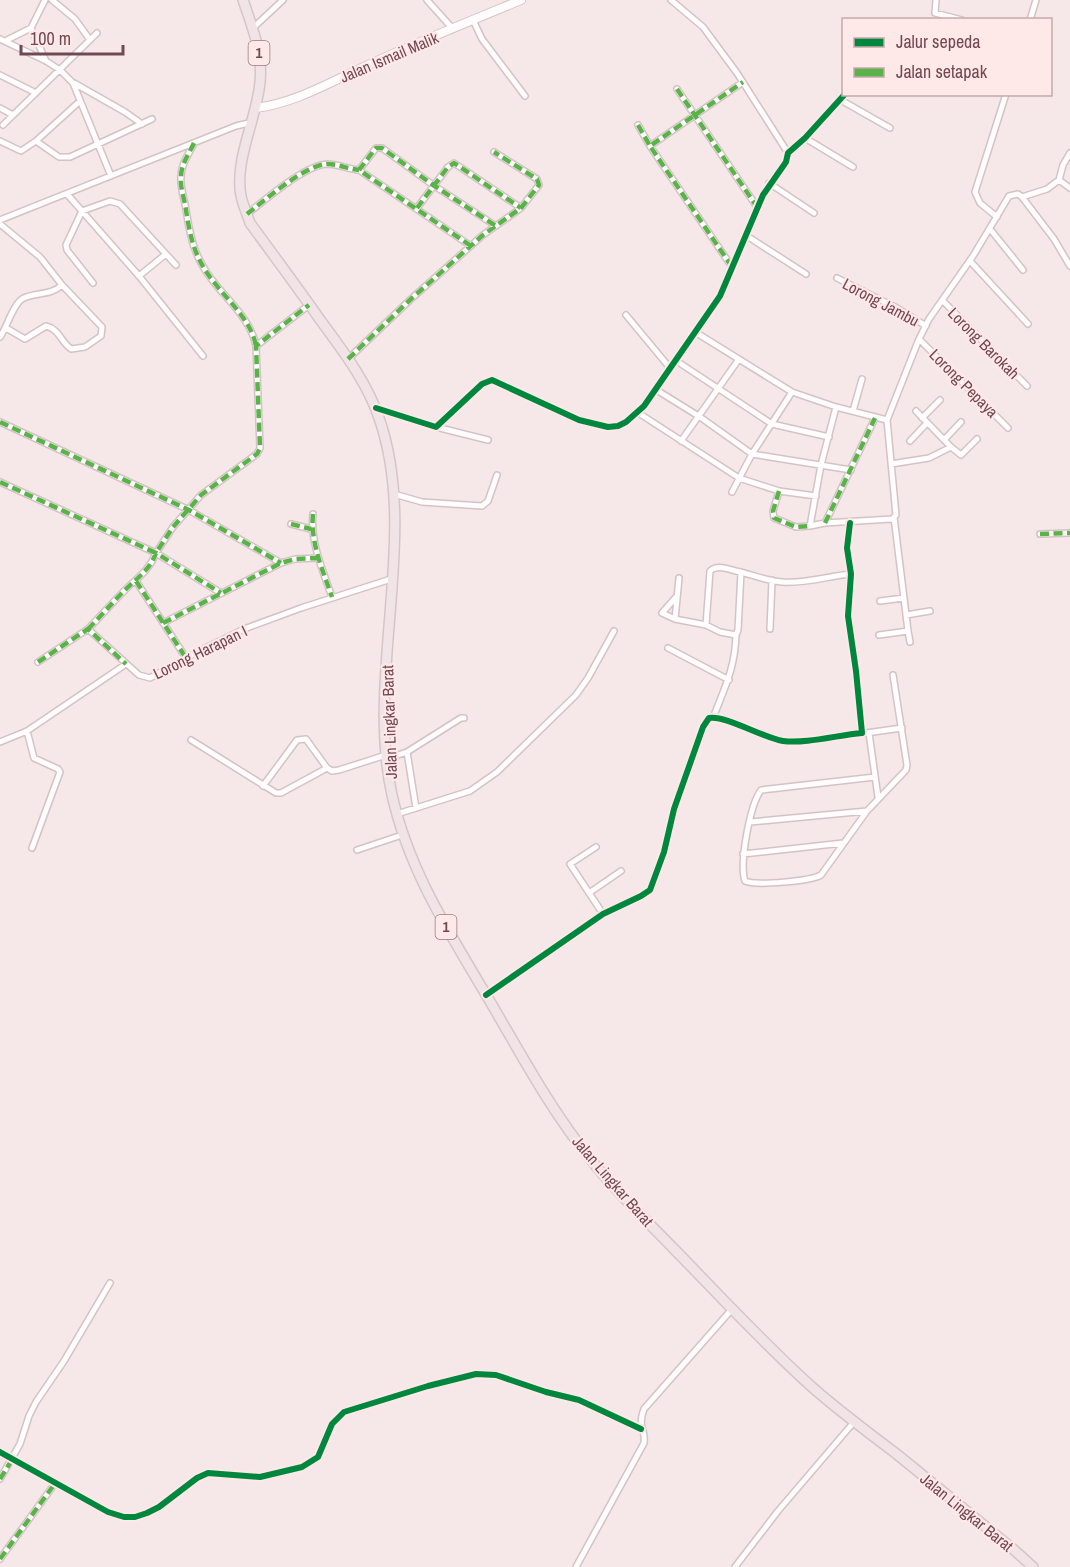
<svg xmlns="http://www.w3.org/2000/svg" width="1070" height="1567" font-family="'Archivo Narrow',sans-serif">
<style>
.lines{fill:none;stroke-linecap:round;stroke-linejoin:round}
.minor-casing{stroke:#d4c3c5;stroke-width:8}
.secondary-casing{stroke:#d6c4c6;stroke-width:10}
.trunk-casing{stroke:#d5c5c8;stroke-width:12}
.minor{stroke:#fefcfc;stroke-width:5}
.secondary{stroke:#fefcfc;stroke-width:8}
.trunk{stroke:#f1e4e6;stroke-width:9}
.quiet{stroke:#59b348;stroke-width:4.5;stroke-dasharray:9 4.5;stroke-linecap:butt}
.cycleway-casing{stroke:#ffe8e8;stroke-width:10}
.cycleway{stroke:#00873e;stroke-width:6}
.labels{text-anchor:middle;stroke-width:4.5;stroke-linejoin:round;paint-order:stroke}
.shield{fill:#ffe8e8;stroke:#9c7980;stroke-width:1.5}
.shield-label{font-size:15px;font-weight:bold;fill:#724953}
.street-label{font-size:16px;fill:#724953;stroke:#ffe8e8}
</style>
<rect width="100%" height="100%" fill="#f6e8e8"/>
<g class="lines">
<defs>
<path id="minor" d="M52 0 75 19 90 40
M427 0 453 29
M671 0 703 27 737 73 788 153
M936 0 935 13 962 20
M473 20 482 39 525 96
M1030 20 1036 0
M31 28 45 0
M253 28 283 0
M0 39 46 61 60 70 73 83 111 176
M5 41 31 28 46 61
M0 75 36 93
M74 83 125 112 142 124
M677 89 757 207
M839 99 890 128
M80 101 36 141 59 157H70L152 119
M0 108 13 115
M3 125 97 33
M638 125 650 146
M805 138 853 167
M0 141 21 151 36 141
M194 143C189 154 181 164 181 177 180 185 183 195 185 204 190 235 193 256 213 281 229 302 251 320 256 346
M1059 180 1070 188
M769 183 814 213
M67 194 139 276 203 356
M1022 197 1047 189 1059 180 1063 165 1070 153
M417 208 448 167 454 163 521 208
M247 214C265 200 305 165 327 164 338 164 348 169 359 170
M997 217 980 203 975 192 1006 94
M0 220 236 126 253 122
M0 224 40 257 62 285C51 296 34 292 22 299 13 305 7 327 0 337
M990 229 1023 270
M747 236 806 274
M471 246 359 170 376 148H382L433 185 496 226
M970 261 1028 324
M732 267 650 146 743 82
M139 276 166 254
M837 278 895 307 926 326
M93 283 67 250 66 245 82 211 110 201 120 204 176 265
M942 300 1027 386
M626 315 670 368
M6 328 25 339 46 326C59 329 61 342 71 349L85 347 101 336 102 327 62 285
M695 332 792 392 836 407 887 420
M919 339 1008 428
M348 359 411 299 483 235 521 208 539 185 537 179 494 152
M675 360 772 424 829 437
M655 389 700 417 752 454 851 470
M836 407 821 465 810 526 825 523 892 519 896 515 887 420 919 339 929 319 973 256 1009 196 1018 194 1022 197 1054 239 1070 266
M376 408 436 427 482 384 492 380 579 420 608 427 618 426 626 422 644 406 720 296 763 195 786 162 788 153 805 138 845 94
M853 411 862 379
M637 412 739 478 779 491 816 496
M922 418 940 400
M0 422 189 510 281 563
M436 427 488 440
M944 440 961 422
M681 441 739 359
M910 441 927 423
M951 447 961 455 977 439
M891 464 929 458 951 447 916 411
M0 482 156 553 173 527 201 495 257 454 260 448 256 346 309 305
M779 491 773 511 774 518 796 527 810 526
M732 492 752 454 792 392
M394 494 422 502 482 506 488 501 497 475
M313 514C310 542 323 571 332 597
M825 523 875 418
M291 524 311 529
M1040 534 1070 533
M741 572 738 630 736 635 720 632 706 625 710 571C717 564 728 569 736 571 751 574 766 581 782 582 805 584 828 576 851 574
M679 578 675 619 706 625
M136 581 186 658
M880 601 904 598
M906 615 930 611
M675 619 662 613 677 596
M163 623 281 563 295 559 318 558
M88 629C100 617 112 603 125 590 137 578 149 571 156 553L221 593
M770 629 772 580
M908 631 910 642
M879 635 908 631 894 517
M668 648 729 680
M38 662 88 629 139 675 150 678 197 652 244 629 301 608 391 579
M713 718C725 687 735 668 736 635
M27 731 34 758 58 769 60 772 32 848
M866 733 902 728
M869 733 878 797
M191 740 276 793H281L327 768 332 771 339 770 386 755
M0 742 27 731 126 664
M407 752 461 718H464
M386 759 407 752 416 808
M875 777 761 790C750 805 739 863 745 881 756 886 811 881 821 875L867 811 906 770 907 765 893 675
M263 786 297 740 306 739 327 768
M397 814 470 791 497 772 576 695 588 678 614 631
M750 822 867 811
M596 847 570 864 603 914
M357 850 402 835
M743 854 843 843
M589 893 621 871
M486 995 603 914 641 896 650 890 664 852 674 809 703 727 709 718C726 715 763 738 783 741 806 744 838 735 862 733L856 671 848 616 851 574 847 548 850 523
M0 1452 108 1512 124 1517H135L147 1513 159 1507 197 1478 208 1473 260 1477 302 1467 318 1457 332 1424 344 1412 428 1386 476 1374 496 1375 546 1392 579 1400 641 1429
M0 1479 20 1444 29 1416 36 1402 64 1361 110 1283
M0 1559 56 1482
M576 1567 644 1443C646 1429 637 1428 644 1409L733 1308
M735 1567 778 1511 854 1422"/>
<path id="secondary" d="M256 108C296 103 332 81 368 65 418 42 470 21 521 0"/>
<path id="trunk" d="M243 0C252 26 263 54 260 82 257 118 234 160 241 196 243 205 247 214 250 223 274 256 298 288 321 321 343 351 367 382 379 418 420 535 365 674 392 795 409 871 449 932 488 998 521 1054 551 1111 592 1161 617 1193 647 1221 675 1250 720 1296 764 1344 812 1387 838 1410 866 1431 894 1452 934 1484 973 1517 1013 1549L1033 1567"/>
</defs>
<use href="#minor" class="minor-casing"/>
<use href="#secondary" class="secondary-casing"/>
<use href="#trunk" class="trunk-casing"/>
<use href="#minor" class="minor"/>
<use href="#secondary" class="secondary"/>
<use href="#trunk" class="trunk"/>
<path class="quiet" d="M677 89 757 207
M638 125 650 146
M194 143C189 154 181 164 181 177 180 185 183 195 185 204 190 235 193 256 213 281 229 302 251 320 256 346
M417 208 448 167 454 163 521 208
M247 214C265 200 305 165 327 164 338 164 348 169 359 170
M471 246 359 170 376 148H382L433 185 496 226
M732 267 650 146 743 82
M348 359 411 299 483 235 521 208 539 185 537 179 494 152
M0 422 189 510 281 563
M0 482 156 553 173 527 201 495 257 454 260 448 256 346 309 305
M779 491 773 511 774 518 796 527 810 526
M313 514C310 542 323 571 332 597
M825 523 875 418
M291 524 311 529
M1040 534 1070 533
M136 581 186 658
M163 623 281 563 295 559 318 558
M88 629C100 617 112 603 125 590 137 578 149 571 156 553L221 593
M38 662 88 629 126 664
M0 1479 13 1458
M0 1559 56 1482"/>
<defs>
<path id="cycleway" d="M376 408 436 427 482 384 492 380 579 420 608 427 618 426 626 422 644 406 720 296 763 195 786 162 788 153 805 138 845 94
M486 995 603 914 641 896 650 890 664 852 674 809 703 727 709 718C726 715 763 738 783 741 806 744 838 735 862 733L856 671 848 616 851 574 847 548 850 523
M0 1452 108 1512 124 1517H135L147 1513 159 1507 197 1478 208 1473 260 1477 302 1467 318 1457 332 1424 344 1412 428 1386 476 1374 496 1375 546 1392 579 1400 641 1429"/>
</defs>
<use href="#cycleway" class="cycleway-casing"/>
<use href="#cycleway" class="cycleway"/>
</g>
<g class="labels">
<g class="shield">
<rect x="248.5" y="41" width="21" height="24" rx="4.5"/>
<rect x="435.5" y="915" width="21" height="24" rx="4.5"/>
</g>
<g class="shield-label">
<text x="259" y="58">1</text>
<text x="446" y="932">1</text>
</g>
<g class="street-label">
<text transform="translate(389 57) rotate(-23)" y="6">Jalan Ismail Malik</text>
<text transform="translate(881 302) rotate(28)" y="6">Lorong Jambu</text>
<text transform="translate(984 343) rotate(45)" y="6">Lorong Barokah</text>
<text transform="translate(964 383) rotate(45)" y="6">Lorong Pepaya</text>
<text transform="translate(200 652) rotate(-26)" y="6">Lorong Harapan I</text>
<text transform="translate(389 722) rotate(-92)" y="6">Jalan Lingkar Barat</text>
<text transform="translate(613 1181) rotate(49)" y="6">Jalan Lingkar Barat</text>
<text transform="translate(967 1512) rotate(39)" y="6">Jalan Lingkar Barat</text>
</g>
</g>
<rect x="842" y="18" width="210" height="78" fill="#ffe8e8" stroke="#c7a8ac" stroke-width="1.5"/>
<rect x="854" y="38" width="30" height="9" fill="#00873e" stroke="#c7a8ac" stroke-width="1.5"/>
<text x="896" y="48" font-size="18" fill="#724953">Jalur sepeda</text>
<rect x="854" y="68" width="30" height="9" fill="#59b348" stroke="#c7a8ac" stroke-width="1.5"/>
<text x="896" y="78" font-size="18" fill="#724953">Jalan setapak</text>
<path d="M21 45v9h102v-9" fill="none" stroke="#724953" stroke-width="3"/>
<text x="30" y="45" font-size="18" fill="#724953" stroke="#ffe8e8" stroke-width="4.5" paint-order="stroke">100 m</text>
</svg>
